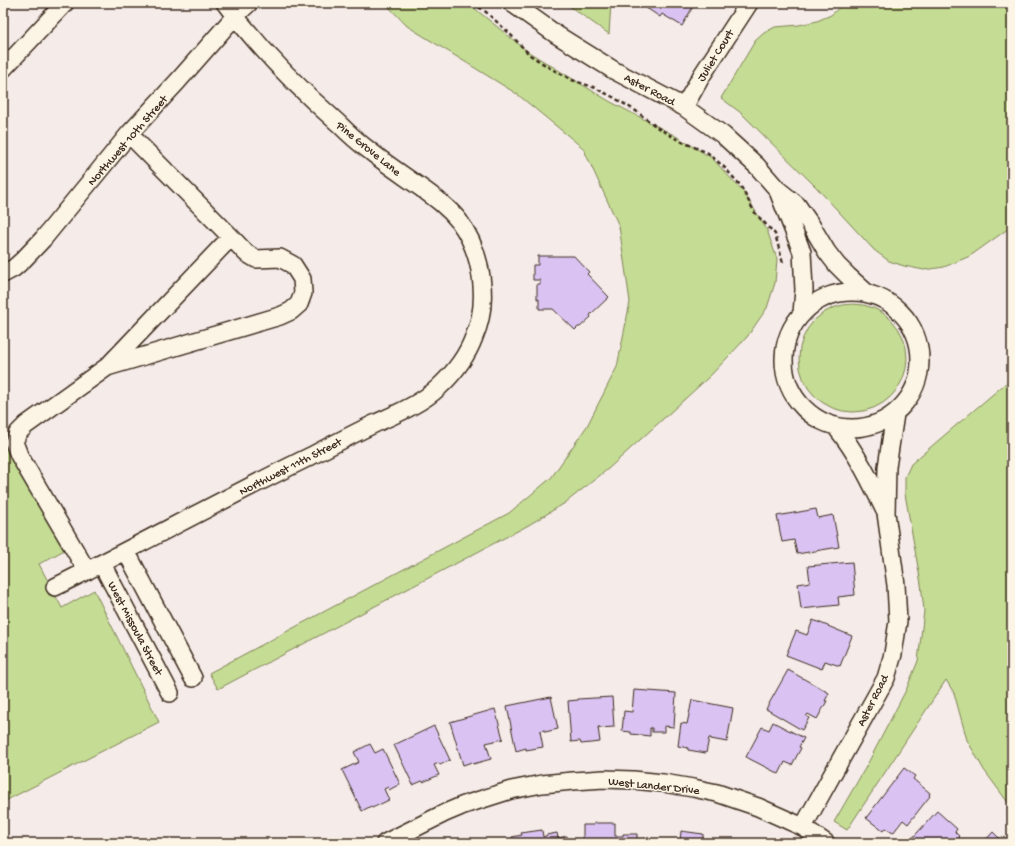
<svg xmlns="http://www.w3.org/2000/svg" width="1015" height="846" font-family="'Gochi Hand',sans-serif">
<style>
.green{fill:#c4dc93;stroke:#808358}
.building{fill:#dac3f3;stroke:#3b2a1e}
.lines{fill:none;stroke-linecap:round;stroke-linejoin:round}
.minor-casing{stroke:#3b2a1e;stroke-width:20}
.path{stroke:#3b2a1e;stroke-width:2.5;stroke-dasharray:4 3;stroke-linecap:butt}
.minor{stroke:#fcf5e5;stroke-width:17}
.labels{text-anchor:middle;stroke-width:3;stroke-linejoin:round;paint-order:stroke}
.street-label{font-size:12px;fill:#3b2a1e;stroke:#fcf5e5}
</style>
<rect width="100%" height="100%" fill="#f5ebe8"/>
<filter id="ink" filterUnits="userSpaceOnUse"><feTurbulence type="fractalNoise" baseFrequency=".025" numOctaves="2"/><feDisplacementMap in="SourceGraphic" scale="8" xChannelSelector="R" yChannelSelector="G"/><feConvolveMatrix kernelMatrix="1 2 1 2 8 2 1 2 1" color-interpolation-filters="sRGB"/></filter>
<g filter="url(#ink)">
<path class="green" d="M385 3H468L527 51 609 101 674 135 712 158 745 194 767 230 777 259 775 283 767 308 747 337 711 375 674 409 608 469 565 503 527 526 218 689 209 673 509 513 551 478 587 426 617 367 630 302 619 226 583 148 517 94 407 26Z
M565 3H611L609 34Z
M844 3H1012V226L970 256 956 262 944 267 924 270 904 266 889 261 874 250 816 187 741 113 721 98 755 41 764 33 775 27 799 25 817 21 831 15Z
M799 358a54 54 0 1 1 108 0a54 54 0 1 1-108 0Z
M1012 378V808L984 770 967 740 954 693 946 680 847 830 834 822 867 765 906 690 918 661 924 611 921 584 905 494V477L911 464 940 439Z
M3 437 68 548 39 564 62 608 94 590 159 722 3 802Z"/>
<path class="building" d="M637 3H652L648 9Z
M652 3H695L682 26 662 14 660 17 648 9Z
M538 256H574L589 272 587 274 609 297 590 315 591 317 580 327H578L575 330 553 309H539V299H537V284H540V280H533V265H538Z
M816 509 818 518 833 515 839 547 797 554 794 540 782 542 777 516Z
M852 562 855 595 838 597 839 605 801 609 798 584 810 582 808 566Z
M813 620 852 636 840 666 825 661 822 669 786 655 796 631 807 635Z
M788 670 829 693 825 701H827L817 719 808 714 806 716 809 718 802 730 766 709Z
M634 690 676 693 674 727 664 726V732H652V728H650V736L631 734V732L622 731 624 711 632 712Z
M551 697 558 729 545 732V730L540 731 543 747 526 750V748L516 751 507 706Z
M612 697 614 727 600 728V727H598L600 742 581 744 580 741 571 742 568 701 578 700V699Z
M692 700 733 708 727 742 711 739V738H709L706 753 688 750V748L678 746 681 723 687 724Z
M495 709 503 739 486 743 491 759 473 764 472 762 463 765 450 722Z
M773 722 804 738 799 747 801 748 792 765 785 762 779 774 746 757 762 727 769 730Z
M434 726 450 760 440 765 439 763 434 765 439 775 423 782 422 781 413 785 394 745Z
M370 744 375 753 383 749 400 784 389 790 388 787 384 789 389 800 372 808 371 806 362 811 342 770 359 762 354 752Z
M904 768 915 776 913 779 930 793 929 795 930 796 908 824 903 820 893 833 885 828 883 831 866 818Z
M937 811 957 829 955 832 960 837 954 843H908Z
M594 823H615V836H623V834H637V843H583V825H594Z
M542 830 543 837 546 836V835L557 833 558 838 567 836 568 843H514L512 837 522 835 521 833Z
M681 831 703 834V843H680Z
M993 832 1004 843H983Z"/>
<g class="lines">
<defs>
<path id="minor" d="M512 3 557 35 615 71 684 107 723 135 757 166 777 189 797 205 811 225 827 252 837 265 848 276 868 294
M3 69 65 3
M684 107 702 75 749 3
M778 191 802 252 804 290 802 313
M3 274 14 268 23 260 43 239 129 134 178 81 235 16 249 3
M784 360a68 68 0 1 1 136 0a68 68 0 1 1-136 0Z
M107 367 280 316 291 311 299 304 303 293 302 279 293 265 280 258 256 259 246 253 231 237 129 134
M836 427C857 453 871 482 885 511
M126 551 193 678
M102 564 170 693
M87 571 19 455 14 442 18 433 26 425 107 367 231 237
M55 587C141 544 225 498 311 456 332 445 353 434 374 424 396 414 421 404 439 387 454 373 467 356 474 337 490 301 482 252 459 221 448 207 434 197 420 187 403 175 386 164 370 151 359 143 348 133 338 123 297 87 258 47 225 3
M803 827 886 678 893 654 898 621 896 585 886 513 887 467 895 414
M385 843 445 813 464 805 511 790 542 784 573 781 604 779 633 780 663 783 693 788 717 793 758 807 803 827 826 843"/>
</defs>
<use href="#minor" class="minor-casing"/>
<path class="path" d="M473 3 486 12 508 32 530 55 550 68 572 80 593 87 613 97 636 111 658 128 680 141 708 153 725 168 740 185 755 213 775 234 783 263 785 262"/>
<use href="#minor" class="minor"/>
</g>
</g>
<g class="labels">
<g class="street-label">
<text transform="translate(715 55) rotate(-58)" y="4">Juliet Court</text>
<text transform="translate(650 89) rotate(28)" y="4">Aster Road</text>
<text transform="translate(127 140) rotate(-49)" y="4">Northwest 10th Street</text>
<text transform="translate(369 148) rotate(39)" y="4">Pine Grove Lane</text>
<text transform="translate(290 466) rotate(-27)" y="4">Northwest 11th Street</text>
<text transform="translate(136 628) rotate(62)" y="4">West Missoula Street</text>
<text transform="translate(872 700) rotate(-63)" y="4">Aster Road</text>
<text transform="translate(654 785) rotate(6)" y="4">West Lander Drive</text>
</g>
</g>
<rect width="1015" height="846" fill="none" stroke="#fcf5e5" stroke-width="16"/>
<rect x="8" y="8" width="999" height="830" fill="none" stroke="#3b2a1e" stroke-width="1.5" filter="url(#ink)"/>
</svg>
